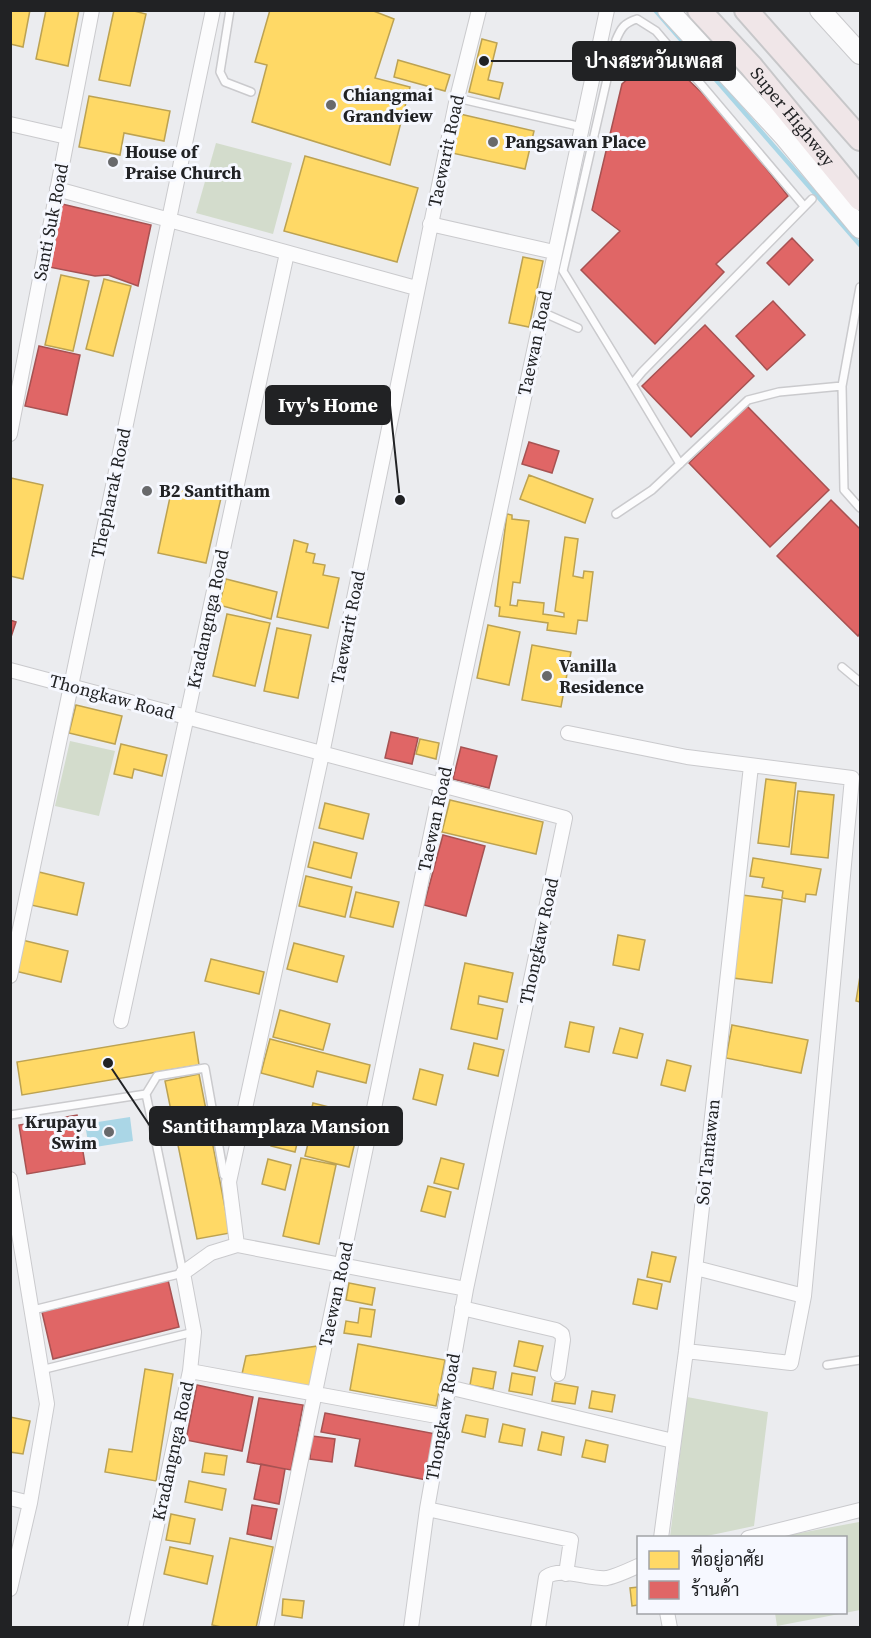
<svg xmlns="http://www.w3.org/2000/svg" width="871" height="1638" font-family="'Source Serif 4',Sarabun,serif">
<style>
.green{fill:#d3dccc}
.water{fill:#aad6e6}
.homes{fill:#ffd966;stroke:#bca252;stroke-width:1.5}
.shops{fill:#e06666;stroke:#a75252;stroke-width:1.5}
.lines{fill:none;stroke-linecap:round;stroke-linejoin:round}
.stream{stroke:#aad6e6;stroke-width:4.5}
.service-casing{stroke:#cacacd;stroke-width:10}
.minor-casing{stroke:#cacacd;stroke-width:16}
.secondary-casing{stroke:#cacacd;stroke-width:22}
.trunk-casing{stroke:#c7c7c9;stroke-width:26}
.service{stroke:#fcfcfd;stroke-width:7}
.minor{stroke:#fcfcfd;stroke-width:14}
.secondary{stroke:#fcfcfd;stroke-width:20}
.trunk{stroke:#f0e6e8;stroke-width:22}
.poi-dot{fill:#68696b;stroke:#f6f8ff;stroke-width:2}
.labels{text-anchor:middle;stroke-width:6;stroke-linejoin:round;paint-order:stroke}
.poi-label{font-size:18px;font-weight:bold;fill:#212224;stroke:#f6f8ff;text-anchor:start}
.street-label{font-size:18px;fill:#212224;stroke:#f6f8ff}
.leader{fill:none;stroke:#212224;stroke-width:2}
.callout-dot{fill:#212224;stroke:#f6f8ff;stroke-width:2}
.callout{fill:#212224;stroke:#212224;stroke-width:2}
.callout-label{font-size:20px;text-anchor:middle;font-weight:bold;fill:#fff}
</style>
<rect width="100%" height="100%" fill="#ebecef"/>
<path class="green" d="M216 143 292 163 273 234 196 213Z
M70 741 115 751 99 816 55 806Z
M687 1397 768 1412 754 1526 702 1537H670Z
M859 1522 860 1532V1610L777 1626 775 1613 846 1612V1538H773Z"/>
<path class="water" d="M130 1117 133 1141 89 1148 85 1124Z"/>
<path class="homes" d="M10 10H30L23 47 10 44Z
M46 10H79L68 66 36 59Z
M114 10H130L146 14 130 86 99 80Z
M270 10H371L394 19 375 78 410 87 390 165 252 122 267 65 255 62Z
M482 39 497 43 488 80 503 83 499 99 469 92Z
M398 60 450 75 445 91 394 77Z
M89 96 170 111 164 141 124 133 120 155 79 147Z
M460 114 534 131 525 169 452 153Z
M305 156 418 188 397 262 284 231Z
M523 257 543 261 529 327 509 323Z
M61 275 89 281 73 351 45 345Z
M104 279 131 286 113 356 86 349Z
M529 475 593 499 585 523 520 499Z
M11 478 43 485 23 579 10 576Z
M172 488 221 498 206 563 158 553Z
M507 514 512 515V519L529 521 520 583 513 582 510 605 517 606 518 600 544 603 543 614 564 617V613L555 611 565 537 578 539 573 576 583 578 584 571 593 572 587 621 578 620 576 634 547 630 548 623 499 616 500 607 495 606Z
M294 540 308 544 306 552 315 554 313 563 325 565 323 575 339 578 328 628 277 617Z
M226 579 277 592 271 619 219 605Z
M227 614 270 623 255 686 213 676Z
M488 625 520 632 509 685 477 678Z
M277 628 311 635 298 698 264 691Z
M532 645 571 652 561 707 522 700Z
M76 705 122 716 115 744 69 733Z
M420 739 439 743 436 759 416 754Z
M121 744 167 755 162 776 134 769 132 778 114 774Z
M766 779 796 783 789 847 758 843Z
M798 791 834 795 828 858 791 854Z
M450 800 543 822 536 854 442 832Z
M325 803 369 814 363 839 319 828Z
M314 842 357 853 351 878 308 867Z
M753 858 821 869 816 895 806 894 805 902 782 898 783 891 762 887 764 878 750 876Z
M39 872 84 883 77 915 31 905Z
M306 876 352 887 345 917 299 906Z
M356 892 399 902 393 927 350 917Z
M742 895 782 900 772 983 733 978Z
M618 935 645 940 639 970 613 965Z
M22 940 68 951 61 982 15 971Z
M294 943 344 956 337 982 287 969Z
M211 959 264 972 259 994 205 981Z
M465 963 513 973 507 1002 479 996 478 1004 503 1009 497 1039 451 1029Z
M860 976V1002L856 1001Z
M280 1010 330 1024 323 1050 273 1037Z
M570 1022 594 1027 589 1052 565 1047Z
M732 1025 808 1040 801 1073 726 1058Z
M620 1028 643 1034 637 1058 613 1053Z
M194 1032 199 1065 22 1095 17 1062Z
M270 1039 370 1065 366 1083 317 1071 313 1087 261 1073Z
M474 1043 504 1050 498 1076 468 1069Z
M667 1060 691 1066 685 1091 661 1085Z
M420 1069 443 1075 436 1105 413 1099Z
M199 1074 230 1233 197 1239 165 1081Z
M313 1103 337 1109 330 1134 307 1128Z
M277 1121 301 1127 295 1152 271 1146Z
M311 1131 355 1142 349 1167 305 1156Z
M301 1158 336 1165 319 1244 283 1236Z
M441 1158 464 1164 458 1189 434 1183Z
M268 1159 291 1165 285 1190 262 1184Z
M428 1186 451 1192 445 1217 421 1211Z
M652 1252 676 1257 670 1282 647 1277Z
M638 1279 662 1284 657 1309 633 1304Z
M349 1283 375 1288 372 1305 346 1300Z
M360 1308 375 1310 371 1337 344 1333 346 1321 358 1323Z
M519 1341 543 1346 537 1371 514 1366Z
M358 1344 445 1360 436 1406 350 1390Z
M318 1346 310 1387 242 1374 246 1356Z
M473 1368 496 1372 493 1389 470 1385Z
M145 1369 173 1374 156 1481 105 1472 109 1449 132 1452Z
M512 1373 535 1377 532 1395 509 1391Z
M555 1383 578 1387 575 1404 552 1401Z
M592 1391 615 1395 612 1412 589 1408Z
M466 1415 488 1419 485 1437 462 1432Z
M10 1417 30 1421 23 1454 10 1452Z
M503 1424 525 1429 522 1446 499 1442Z
M542 1432 564 1437 561 1455 538 1450Z
M586 1440 608 1445 605 1462 582 1457Z
M205 1453 227 1456 224 1475 202 1472Z
M189 1481 226 1489 222 1510 185 1502Z
M171 1514 195 1519 190 1544 166 1540Z
M230 1538 273 1547 256 1628H226L212 1625Z
M170 1547 213 1556 207 1584 164 1574Z
M638 1587V1605L632 1606 630 1588Z
M283 1599 304 1601 302 1618 282 1615Z"/>
<path class="shops" d="M659 52 721 111 788 196 716 264 724 272 655 344 581 270 620 231 592 210 622 84Z
M62 204 151 225 138 286 108 275 95 276 49 267Z
M792 238 813 260 789 285 767 263Z
M773 301 805 335 767 370 736 336Z
M705 325 754 376 691 437 642 386Z
M39 346 80 355 67 415 25 406Z
M747 406 829 490 770 547 689 463Z
M529 442 559 451 552 473 522 464Z
M831 500 860 529V633L858 636 777 556Z
M10 620 16 622 10 640Z
M391 732 418 738 412 764 385 758Z
M461 747 497 756 489 788 453 779Z
M443 835 485 846 466 916 424 905Z
M77 1115 85 1164 27 1174 19 1125Z
M168 1280 179 1327 53 1359 42 1312Z
M197 1385 253 1397 242 1451 186 1440Z
M259 1398 303 1405 291 1470 247 1462Z
M325 1413 436 1434 427 1480 355 1466 360 1439 321 1432Z
M312 1436 335 1439 332 1462 310 1459Z
M261 1464 285 1469 279 1504 254 1499Z
M252 1505 277 1509 271 1539 247 1534Z"/>
<g class="lines">
<path class="stream" d="M655 10 860 245"/>
<defs>
<path id="service" d="M230 10 220 72 225 82 251 92
M457 98 582 127
M860 287 842 386 844 490 860 508
M542 312 578 328
M632 384 563 271 616 40C621 28 624 23 637 19L656 31 804 206
M680 464 632 384 642 372 812 199
M616 514 652 490 748 400 779 392 842 386
M842 667 860 682
M146 1094 157 1076 205 1068 224 1175
M10 1115 146 1094 183 1273 33 1310
M827 1365 860 1360
M41 1370 194 1332"/>
<path id="minor" d="M10 124 67 137
M57 189 416 288
M430 224 554 252
M10 434 92 10
M10 670 565 818 466 1289 427 1509 411 1628
M568 733 687 757 852 778 804 1296 791 1363 686 1351
M10 976 213 10
M121 1021 287 253
M10 1179 47 1404 30 1503 10 1589
M237 1245 229 1182 322 754 457 98 479 10
M696 1268 804 1296
M462 1308 556 1330 562 1334 563 1340 558 1374
M190 1371 442 1417
M448 1387 673 1441
M10 1498 30 1503
M427 1509 571 1540 566 1574
M661 1538 686 1351 751 766
M748 1538 860 1510
M667 1612 670 1628
M135 1628 190 1371 194 1332 183 1273 211 1253 237 1245 466 1289
M266 1628 441 786 607 10
M538 1628 546 1577C562 1566 588 1580 607 1578 617 1576 629 1570 638 1566"/>
<path id="secondary" d="M668 10 784 136 860 228
M820 10 860 54"/>
<g id="trunk">
<path id="s1" d="M699 10 751 66 860 199"/>
<path d="M746 10 860 139"/>
</g>
</defs>
<use href="#service" class="service-casing"/>
<use href="#minor" class="minor-casing"/>
<use href="#secondary" class="secondary-casing"/>
<use href="#trunk" class="trunk-casing"/>
<use href="#service" class="service"/>
<use href="#minor" class="minor"/>
<use href="#secondary" class="secondary"/>
<use href="#trunk" class="trunk"/>
</g>
<g class="poi-dot">
<circle cx="331" cy="105" r="6"/>
<circle cx="493" cy="142" r="6"/>
<circle cx="113" cy="162" r="6"/>
<circle cx="147" cy="491" r="6"/>
<circle cx="547" cy="676" r="6"/>
<circle cx="109" cy="1132" r="6"/>
</g>
<g class="labels">
<g class="poi-label">
<text x="343" y="101">Chiangmai<tspan x="343" dy="21">Grandview</tspan></text>
<text x="505" y="148">Pangsawan Place</text>
<text x="125" y="158">House of<tspan x="125" dy="21">Praise Church</tspan></text>
<text x="159" y="497">B2 Santitham</text>
<text x="559" y="672">Vanilla<tspan x="559" dy="21">Residence</tspan></text>
<text x="97" y="1128" text-anchor="end">Krupayu<tspan x="97" dy="21">Swim</tspan></text>
</g>
<g class="street-label">
<text dy="6" stroke="none"><textPath href="#s1" startOffset="142">Super Highway</textPath></text>
<text transform="translate(446 151) rotate(-78)" y="6">Taewarit Road</text>
<text transform="translate(51 222) rotate(-79)" y="6">Santi Suk Road</text>
<text transform="translate(535 343) rotate(-78)" y="6">Taewan Road</text>
<text transform="translate(111 493) rotate(-78)" y="6">Thepharak Road</text>
<text transform="translate(208 619) rotate(-78)" y="6">Kradangnga Road</text>
<text transform="translate(348 627) rotate(-79)" y="6">Taewarit Road</text>
<text transform="translate(112 697) rotate(15)" y="6">Thongkaw Road</text>
<text transform="translate(435 819) rotate(-78)" y="6">Taewan Road</text>
<text transform="translate(539 941) rotate(-78)" y="6">Thongkaw Road</text>
<text transform="translate(708 1152) rotate(-84)" y="6">Soi Tantawan</text>
<text transform="translate(336 1294) rotate(-78)" y="6">Taewan Road</text>
<text transform="translate(443 1417) rotate(-80)" y="6">Thongkaw Road</text>
<text transform="translate(173 1451) rotate(-78)" y="6">Kradangnga Road</text>
</g>
</g>
<path class="leader" d="M484 61L573 61M400 500L390 405M108 1063L150 1126"/>
<g class="callout-dot">
<circle cx="484" cy="61" r="6"/>
<circle cx="400" cy="500" r="6"/>
<circle cx="108" cy="1063" r="6"/>
</g>
<g class="callout">
<rect x="573" y="42" width="162" height="38" rx="6"/>
<rect x="266" y="386" width="124" height="38" rx="6"/>
<rect x="150" y="1107" width="252" height="38" rx="6"/>
</g>
<g class="callout-label">
<text x="654" y="68">ปางสะหวันเพลส</text>
<text x="328" y="412">Ivy's Home</text>
<text x="276" y="1133">Santithamplaza Mansion</text>
</g>
<rect width="871" height="1638" fill="none" stroke="#212224" stroke-width="24"/>
<rect x="637" y="1536" width="210" height="78" fill="#f6f8ff" stroke="#a1a2a7" stroke-width="1.5"/>
<rect x="649" y="1551" width="30" height="18" fill="#ffd966" stroke="#a1a2a7" stroke-width="1.5"/>
<text x="691" y="1566" font-size="18" fill="#212224">ที่อยู่อาศัย</text>
<rect x="649" y="1581" width="30" height="18" fill="#e06666" stroke="#a1a2a7" stroke-width="1.5"/>
<text x="691" y="1596" font-size="18" fill="#212224">ร้านค้า</text>
</svg>
